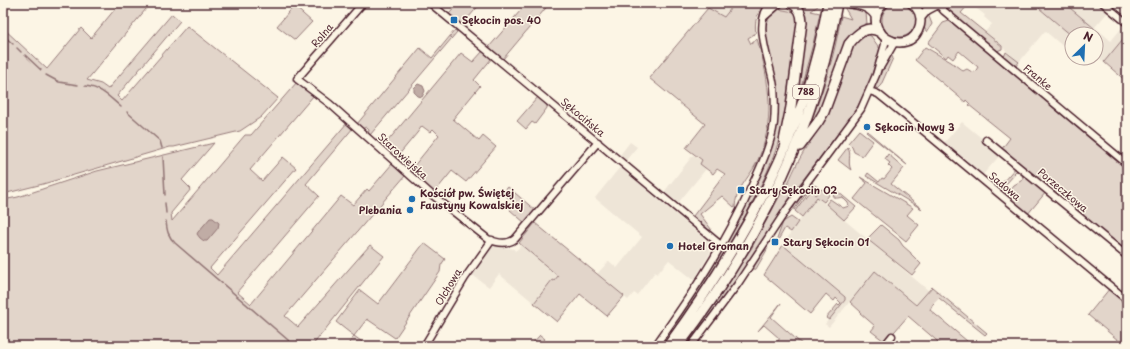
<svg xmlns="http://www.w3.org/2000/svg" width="1130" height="349" font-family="'Playpen Sans',sans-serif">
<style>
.built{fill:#eee5d7}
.green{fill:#e2d5ca;stroke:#967a7a}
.water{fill:#c0aca5;stroke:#917474}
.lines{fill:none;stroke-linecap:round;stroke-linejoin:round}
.stream{stroke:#917474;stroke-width:1.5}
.street-casing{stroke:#4a1f2b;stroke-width:9}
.secondary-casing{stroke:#4a1f2b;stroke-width:11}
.primary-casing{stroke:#4a1f2b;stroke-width:12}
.street{stroke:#fcf5e5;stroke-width:6}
.secondary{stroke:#fcf5e5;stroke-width:8}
.primary{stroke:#fcf5e5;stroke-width:9}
.poi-dot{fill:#1f6fb2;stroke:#fcf5e5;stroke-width:1.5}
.labels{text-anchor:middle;stroke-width:3;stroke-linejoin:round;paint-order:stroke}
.shield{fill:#fcf5e5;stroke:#7f5f63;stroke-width:1}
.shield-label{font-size:9px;font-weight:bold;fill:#4a1f2b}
.poi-label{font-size:10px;font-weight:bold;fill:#4a1f2b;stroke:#fcf5e5;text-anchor:start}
.street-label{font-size:10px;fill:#4a1f2b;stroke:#fcf5e5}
</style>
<rect width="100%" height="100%" fill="#fcf5e5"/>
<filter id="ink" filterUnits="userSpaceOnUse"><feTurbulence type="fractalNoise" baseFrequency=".025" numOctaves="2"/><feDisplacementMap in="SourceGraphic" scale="8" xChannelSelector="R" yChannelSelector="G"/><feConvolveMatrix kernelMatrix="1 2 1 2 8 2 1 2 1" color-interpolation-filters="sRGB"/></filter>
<g filter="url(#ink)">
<path class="built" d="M712 3H735L724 17 708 8Z
M969 3H976L981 7H983L987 3H1033L1072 36V54L1045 31 1019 62 985 32 992 24 984 17 985 15Z
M1064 3H1098L1108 12 1095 27 1111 41 1124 25 1127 27V34L1104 62 1096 56V34H1089L1094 28Z
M962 122 1001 154 981 177 967 163 968 161 944 143Z
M630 142 637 147 626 160 620 155Z
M693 155 702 161 700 164 706 169 678 203 664 192Z
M620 167 711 244 710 253 694 280 669 260 657 274 655 272 637 295 634 293 628 300 597 274 609 261 617 268 642 237 595 198Z
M817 197 929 291 917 305 875 271 829 327 825 324 845 300V297L783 245 793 229Z
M520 244 558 276 554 281 552 280 534 303 499 274 489 287 471 274 491 245 514 249 515 251 519 248Z"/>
<path class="green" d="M882 20a17 17 0 1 1 34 0a17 17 0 1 1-34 0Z
M120 3H151L87 80 101 84 108 89 172 14 180 21 117 96 122 101 187 26 278 98 261 117 240 131 174 147H170L43 184 3 194V28L47 69 81 28 91 38Z
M459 3H481L462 25 449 14Z
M527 3H550L503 59 489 47Z
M735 3H765C757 12 754 22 756 33L748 38 751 44 757 39C770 81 776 124 756 164 748 179 735 190 735 208L722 196 700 214 711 229 709 230 693 216 725 174 717 169 713 174 700 164 702 160 686 148 705 124 649 78 708 8 724 17Z
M809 3H822L811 11 820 13 813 44 793 115 803 9Z
M954 3H965L968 5 961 13 1002 46V49L997 51 947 10Z
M1033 3H1064L1094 28 1089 34H1072V36Z
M843 5 860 9 866 12 867 24 855 31 845 43 826 100 823 107 808 129C823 92 835 55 841 16L851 19Z
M294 6 312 22 295 40 277 26Z
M777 9 795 12C801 21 794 51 792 62 787 90 786 117 778 143 772 163 763 181 754 199 728 250 696 299 662 346H658L682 313 727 242 767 159 776 128 778 107 777 86 766 37V25L771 14Z
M928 14 932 24 927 32C922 27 923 19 928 14Z
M949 21 953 23 1127 170V254L1001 150 1010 138 969 105 970 104 966 100 965 102 915 60 925 47 951 62 963 71 967 69 972 72 973 71 975 72 978 67 959 51 953 59 948 55 946 58 928 43 943 23Z
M455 30 457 32 370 135 368 134 369 130 366 127 362 129 357 124 420 48 432 58Z
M866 34 871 36 880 49 869 83 856 110 796 189 742 274 688 346H682L751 249 784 188H786C792 174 798 160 807 147 813 137 820 128 825 118 840 92 840 51 866 34Z
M1127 34V82L1104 62Z
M483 51 492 58 474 80 480 86 453 119 479 141 483 136 496 147 466 182 452 171 434 193 409 172 439 135 433 129 430 132 422 126 417 133 397 157 394 155 392 157 382 148 461 53 473 62Z
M1006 52 1019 62 1015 67 1004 57Z
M890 53 893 58 881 85 877 89 875 86Z
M297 82 314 95 250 170 262 181 283 157 296 168 210 268 217 275 347 123 353 128 306 184 319 196 237 292 251 304 341 196 353 205 367 189 369 191 392 164 405 176 285 316 298 327 370 245 384 256 312 346H3V200L18 197 97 171 214 143 182 180 191 189 171 213 172 221 245 135H251Z
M538 97 547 105V108L535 124 532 122 526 129 517 121Z
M859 130 873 141 862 156 854 152 852 147 848 143Z
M867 131 907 165 866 132Z
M848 147C852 154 847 162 851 170L838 160Z
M888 154 904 168 891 184 922 209 866 176 868 173 879 182 882 178 884 179 892 169 888 165 890 163 885 159Z
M1016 167 1046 192 1027 215 1005 197 1014 185 1021 181 1023 178 1022 175 1016 171 1014 173 1015 174 1005 185 1001 192 996 190Z
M860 177 913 208 907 215 919 225 906 241 854 199 867 183Z
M810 182 813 183 794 210C792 200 805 189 810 182Z
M814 185 818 187 814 194 815 195 822 189 828 192 829 195 824 202 817 197 802 217 795 211Z
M508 187 536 211 525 223 510 210 515 204 503 193Z
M837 191 856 207 844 220 826 204 830 199 843 208 849 206 848 203 843 198C839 196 836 201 833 195Z
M791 217 798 222 791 232 785 228 777 242H776L783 222 786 220Z
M535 223 624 296 607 316 580 294 557 322 534 303 552 280 554 281 558 276 519 243Z
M881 225 899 240 903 246 911 253V254L921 264 912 275 867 239Z
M424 243 445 259 441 265 440 272 395 338 367 319 354 336 368 346H347L354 336 336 322 360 290 378 304Z
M783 245 845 297V300L829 320 826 318 838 304 839 305 841 303 836 298 834 301 826 294 810 314 764 275Z
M768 248 756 269 754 270C753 263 763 252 768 248Z
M875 271 916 305 932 287 987 333 985 335 939 298 933 304 930 310 973 346H948L947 345 943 346 908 316 888 339 884 341 871 331 875 326 860 313 861 312 850 302Z
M1110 288 1127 302V346H1125L1088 315Z
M781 303 771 317 804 346H776L773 344 779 340V338L764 325 758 331Z
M540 335 545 339 539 346H530Z"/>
<path class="water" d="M418 84 423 86 425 91 422 97 418 96 414 92V88Z
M210 218H213L219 223 218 228 207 241H204L200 238 197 234 198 232Z"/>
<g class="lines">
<path class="stream" d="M3 35 13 44
M17 48 21 52
M25 55 41 70
M46 75 59 82 78 85
M85 86C102 88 108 96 121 107
M127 112 160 141 162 148
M163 157 165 195
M165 203 166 213
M166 221C167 231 168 236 175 243L295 346"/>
<defs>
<path id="street" d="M363 3 297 79 330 104 431 194 488 239C497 243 507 245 515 239L598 142
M430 3 722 246
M1103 3 1127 23
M938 4 944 11 1127 164
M764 17 780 3
M881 66 893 45 896 42
M870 91 878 94 914 123 1127 300
M986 140 1127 256
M424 346 465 278 492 240
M655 346C692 294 727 242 753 183 762 164 771 144 774 123 775 111 775 99 774 87 771 62 751 23 771 3
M691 346 737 285 787 209 861 109 876 75 885 44V37
M884 346 892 336"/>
<path id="secondary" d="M849 3C860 5 871 7 876 17
M884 3C855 31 910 63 920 25 922 16 918 8 911 3
M921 17 927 10 940 3"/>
<path id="primary" d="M784 141 791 107 802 22C802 13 799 8 792 3
M800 146 818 122 824 112 849 44C857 34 867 24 880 32
M668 346C744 241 806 134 828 3
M678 346C756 244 816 131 837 3"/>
</defs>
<use href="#street" class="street-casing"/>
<use href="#secondary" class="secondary-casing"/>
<use href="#primary" class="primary-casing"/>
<use href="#street" class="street"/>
<use href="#secondary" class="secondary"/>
<use href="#primary" class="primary"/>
</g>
</g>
<g class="poi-dot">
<rect x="450" y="16" width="8" height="8" rx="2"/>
<circle cx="867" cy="127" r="4"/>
<rect x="737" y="186" width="8" height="8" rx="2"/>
<circle cx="412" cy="199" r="4"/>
<circle cx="410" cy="210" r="4"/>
<rect x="771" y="238" width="8" height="8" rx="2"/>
<circle cx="670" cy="246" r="4"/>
</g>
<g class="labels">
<rect class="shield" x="793" y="85" width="26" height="14" rx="3"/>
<g class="shield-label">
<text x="806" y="95">788</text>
</g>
<g class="poi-label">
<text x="462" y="24">Sękocin pos. 40</text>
<text x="875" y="131">Sękocin Nowy 3</text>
<text x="749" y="194">Stary Sękocin 02</text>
<text x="420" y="197">Kościół pw. Świętej<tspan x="420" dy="12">Faustyny Kowalskiej</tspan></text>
<text x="402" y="214" text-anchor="end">Plebania</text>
<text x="783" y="246">Stary Sękocin 01</text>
<text x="678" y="250">Hotel Groman</text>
</g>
<g class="street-label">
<text transform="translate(322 35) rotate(-50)" y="4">Rolna</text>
<text transform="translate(1038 77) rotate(40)" y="4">Franke</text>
<text transform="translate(583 117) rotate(40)" y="4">Sękocińska</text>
<text transform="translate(403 156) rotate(42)" y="4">Starowiejska</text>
<text transform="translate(1005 186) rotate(40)" y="4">Sadowa</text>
<text transform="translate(1063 190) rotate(40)" y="4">Porzeczkowa</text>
<text transform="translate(448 287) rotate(-59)" y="4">Olchowa</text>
</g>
</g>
<rect width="1130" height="349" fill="none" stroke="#fcf5e5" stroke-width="16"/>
<rect x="8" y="8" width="1114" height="333" fill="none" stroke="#4a1f2b" stroke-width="1.5" filter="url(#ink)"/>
<g transform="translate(1084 46) rotate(24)"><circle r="19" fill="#fcf5e5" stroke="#b59f9b"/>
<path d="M0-3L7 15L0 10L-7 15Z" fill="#1f6fb2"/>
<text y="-6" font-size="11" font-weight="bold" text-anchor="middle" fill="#4a1f2b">N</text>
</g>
</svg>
